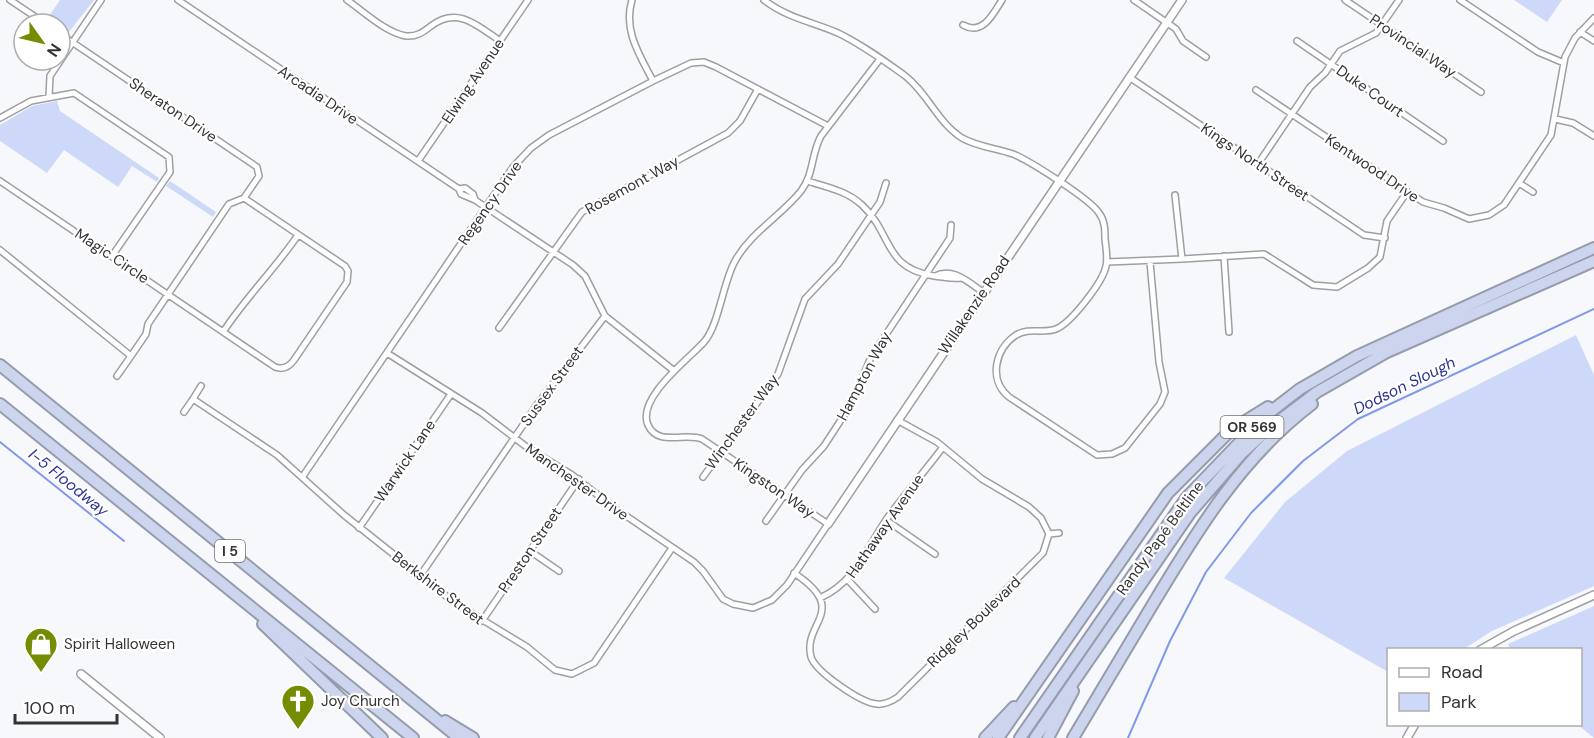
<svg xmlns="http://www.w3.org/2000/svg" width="1594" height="738" font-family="'DM Sans',sans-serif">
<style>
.green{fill:#ced9f9}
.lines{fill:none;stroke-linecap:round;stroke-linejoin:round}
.stream{stroke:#8299ea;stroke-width:2}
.minor-casing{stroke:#9e9fa2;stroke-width:8}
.tertiary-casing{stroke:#9e9fa2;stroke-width:10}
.motorway-casing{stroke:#969cad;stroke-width:14}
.minor{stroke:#fff;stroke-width:5}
.tertiary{stroke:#fff;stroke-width:7}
.motorway{stroke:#ccd5ed;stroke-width:10}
.labels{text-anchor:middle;stroke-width:4.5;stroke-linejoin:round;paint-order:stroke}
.shield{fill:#fff;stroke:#707072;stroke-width:1.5}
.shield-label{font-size:14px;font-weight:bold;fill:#333335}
.street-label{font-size:15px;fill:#333335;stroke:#fff}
.poi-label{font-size:15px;fill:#333335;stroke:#fff;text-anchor:start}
.water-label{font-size:16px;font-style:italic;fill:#2a3693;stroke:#fff}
</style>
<rect width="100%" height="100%" fill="#f7f8fb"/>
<path class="green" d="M60 0H94L69 32 60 28V24L47 19Z
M1514 0H1562L1547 22Z
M57 101 60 111 159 178 157 182 132 166 118 187 64 150 47 173 0 141V125L32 106Z
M170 181 216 212 213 217 166 186Z
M1576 335 1594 375V586L1492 631 1464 649 1388 650V672L1224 578 1285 502 1347 451Z
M1594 606V738L1578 725 1580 650 1510 649 1508 644Z"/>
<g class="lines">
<path class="stream" d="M0 442 124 541
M1128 738 1170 641 1206 572 1251 513 1303 461 1358 419 1594 309"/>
<defs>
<path id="minor" d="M10 0 46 24
M178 0 459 189 461 194 475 200 573 265 585 276 605 316 673 370
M347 0C363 11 386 33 406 36 417 37 423 32 431 26 457 6 477 25 500 41
M632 0C623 30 639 54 653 81
M764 0C787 18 813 22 838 33 861 44 883 60 904 75 927 92 937 122 962 138 978 147 996 148 1013 154 1030 161 1090 199 1099 213 1105 221 1105 230 1105 239 1106 248 1108 258 1106 266 1103 282 1071 323 1056 329 1043 334 1029 327 1016 335 995 349 988 380 1009 397L1097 455 1112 454 1125 448 1160 404 1165 392 1159 362 1150 262
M1134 0 1176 29 1183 41 1206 57
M1345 0 1481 92
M1460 0 1538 52 1564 63
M963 25C983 36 993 14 1002 0
M1580 32 1594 41
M60 34 257 167 259 176 244 198
M1297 41 1443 141
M1129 77 1364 235 1385 238
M1256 90 1423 202 1444 208 1469 219 1489 215 1504 205 1551 135 1565 57 1575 38 1594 18
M49 97 50 76 101 0
M0 118 31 101 74 93 169 157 170 172 112 256
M1555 119 1573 123 1594 136
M418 161 528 0
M1258 164 1310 87 1325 73 1340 51 1376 33 1399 0
M0 181C92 243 183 305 275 367 283 370 289 367 294 360L347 282 348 271 345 266 244 198 229 204 148 324 146 334 131 356 0 250
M807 181C827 187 847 191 862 205 893 234 883 268 934 276 944 277 951 279 961 278
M1519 183 1533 192
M459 189 465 188 473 194 475 200
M1224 256 1229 332
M1182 259 1264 254 1313 285 1337 287 1368 268 1380 257 1387 221 1407 192
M1107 262 1182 259 1175 195
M935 276C953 267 968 282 983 292
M499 328 582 212 728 133 740 121 758 89
M223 332C246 297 275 269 298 235
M387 353 482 413 528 448 572 475 613 507 694 562 703 571 723 599 733 604 753 608 772 600 787 585 828 524 702 439C685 432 658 447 648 425 636 398 690 358 704 342 719 325 723 282 735 261 751 232 781 216 801 191 814 174 811 154 821 136L880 59
M117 376 131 356
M201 386 193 399 277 455 344 515 455 603 527 647 555 670 572 674 594 663 672 548
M184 412 193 399
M303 476 513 167 531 148 549 135 653 81 691 63 704 62 716 67 828 126
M703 477 778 374 805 299 838 264 880 202 886 183
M886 520 935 554
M766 521 802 470 824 446 852 403 871 357 950 238 951 225
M359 528 451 394
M1049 534 1059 533
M530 551 559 571
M794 573C851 611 802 622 811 657 816 672 861 703 877 704 885 705 892 701 898 697L1043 553 1049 534 1041 518 1029 507 982 479 937 442 897 420
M420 576 536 406 605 316
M848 580 875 609
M820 598C857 581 866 548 888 517 906 493 925 471 943 447
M482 621 579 479"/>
<path id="tertiary" d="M828 524 1182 0
M1480 650 1514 631 1594 595
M81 674 160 738
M1407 738 1415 724"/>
<path id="motorway" d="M0 365 459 738
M0 404 413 738
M263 624 382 738
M445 721 473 738
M985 738 1014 707
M998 738 1168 493 1231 430 1268 407
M1020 738 1187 497 1265 416 1300 389 1357 356 1594 248
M1035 738 1190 513 1242 453 1267 430 1317 392 1387 352 1594 261
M1048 738 1073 691
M1073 738C1100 693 1127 648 1153 604 1198 529 1242 457 1312 404"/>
</defs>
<use href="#minor" class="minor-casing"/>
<use href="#tertiary" class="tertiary-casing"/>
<use href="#motorway" class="motorway-casing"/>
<use href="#minor" class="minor"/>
<use href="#tertiary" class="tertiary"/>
<use href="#motorway" class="motorway"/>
</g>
<defs>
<symbol id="shop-pin" viewBox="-11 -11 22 30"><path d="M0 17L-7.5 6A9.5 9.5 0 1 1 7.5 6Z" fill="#738c00" stroke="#fff"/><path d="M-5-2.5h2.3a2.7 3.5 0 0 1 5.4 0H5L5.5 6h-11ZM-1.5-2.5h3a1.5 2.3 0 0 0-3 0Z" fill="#fff"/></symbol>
<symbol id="church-pin" viewBox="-11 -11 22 30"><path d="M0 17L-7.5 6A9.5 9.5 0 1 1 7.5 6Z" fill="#738c00" stroke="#fff"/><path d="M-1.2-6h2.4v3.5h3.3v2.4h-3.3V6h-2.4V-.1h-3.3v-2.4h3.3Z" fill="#fff"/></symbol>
</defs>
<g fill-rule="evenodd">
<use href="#shop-pin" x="22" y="625" width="38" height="52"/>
<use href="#church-pin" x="279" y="682" width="38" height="52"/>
</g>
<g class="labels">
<g class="shield">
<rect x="1220.5" y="416" width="63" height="22" rx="4.5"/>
<rect x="215" y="540" width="30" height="22" rx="4.5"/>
</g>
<g class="shield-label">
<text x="1252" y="432">OR 569</text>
<text x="230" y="556">I 5</text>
</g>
<g class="street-label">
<text transform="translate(1413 46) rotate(34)" y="5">Provincial Way</text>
<text transform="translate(473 81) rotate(-56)" y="5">Elwing Avenue</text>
<text transform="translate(1370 91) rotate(35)" y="5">Duke Court</text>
<text transform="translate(318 95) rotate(34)" y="5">Arcadia Drive</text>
<text transform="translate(173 110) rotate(34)" y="5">Sheraton Drive</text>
<text transform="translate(1255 162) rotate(34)" y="5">Kings North Street</text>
<text transform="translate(1372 168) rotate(34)" y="5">Kentwood Drive</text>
<text transform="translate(632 185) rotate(-29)" y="5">Rosemont Way</text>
<text transform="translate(490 203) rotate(-55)" y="5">Regency Drive</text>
<text transform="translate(112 256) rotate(34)" y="5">Magic Circle</text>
<text transform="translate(974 305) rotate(-56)" y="5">Willakenzie Road</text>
<text transform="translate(864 376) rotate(-62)" y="5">Hampton Way</text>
<text transform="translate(552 386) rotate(-54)" y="5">Sussex Street</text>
<text transform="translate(742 422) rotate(-54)" y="5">Winchester Way</text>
<text transform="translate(405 461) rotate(-56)" y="5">Warwick Lane</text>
<text transform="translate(577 482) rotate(35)" y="5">Manchester Drive</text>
<text transform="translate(774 488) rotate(34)" y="5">Kingston Way</text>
<text transform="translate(885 526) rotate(-55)" y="5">Hathaway Avenue</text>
<text transform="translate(1160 538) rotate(-54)" y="5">Randy Papé Beltline</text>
<text transform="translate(530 550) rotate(-56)" y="5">Preston Street</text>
<text transform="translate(438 588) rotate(37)" y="5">Berkshire Street</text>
<text transform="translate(974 622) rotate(-44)" y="5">Ridgley Boulevard</text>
</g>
<g class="poi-label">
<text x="64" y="649">Spirit Halloween</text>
<text x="321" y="706">Joy Church</text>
</g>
<g class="water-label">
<text transform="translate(1404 385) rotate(-26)" y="6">Dodson Slough</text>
<text transform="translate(69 482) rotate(39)" y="6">I-5 Floodway</text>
</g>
</g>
<rect x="1387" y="648" width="195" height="78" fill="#ffffff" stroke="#adadae" stroke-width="1.5"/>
<rect x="1399" y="668" width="30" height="9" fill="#ffffff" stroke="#adadae" stroke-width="1.5"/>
<text x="1441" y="678" font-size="18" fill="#333335">Road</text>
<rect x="1399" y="693" width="30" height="18" fill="#ced9f9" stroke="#adadae" stroke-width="1.5"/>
<text x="1441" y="708" font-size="18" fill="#333335">Park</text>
<g transform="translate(42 42) rotate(124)"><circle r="28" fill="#ffffff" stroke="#adadae" stroke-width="1.5"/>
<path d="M0-4.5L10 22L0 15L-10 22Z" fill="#738c00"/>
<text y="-9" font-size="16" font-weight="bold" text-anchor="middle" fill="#333335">N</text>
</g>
<path d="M15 714v9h102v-9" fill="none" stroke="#333335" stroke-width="3"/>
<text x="24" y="714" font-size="18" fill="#333335" stroke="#ffffff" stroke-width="4.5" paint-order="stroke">100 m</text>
</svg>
